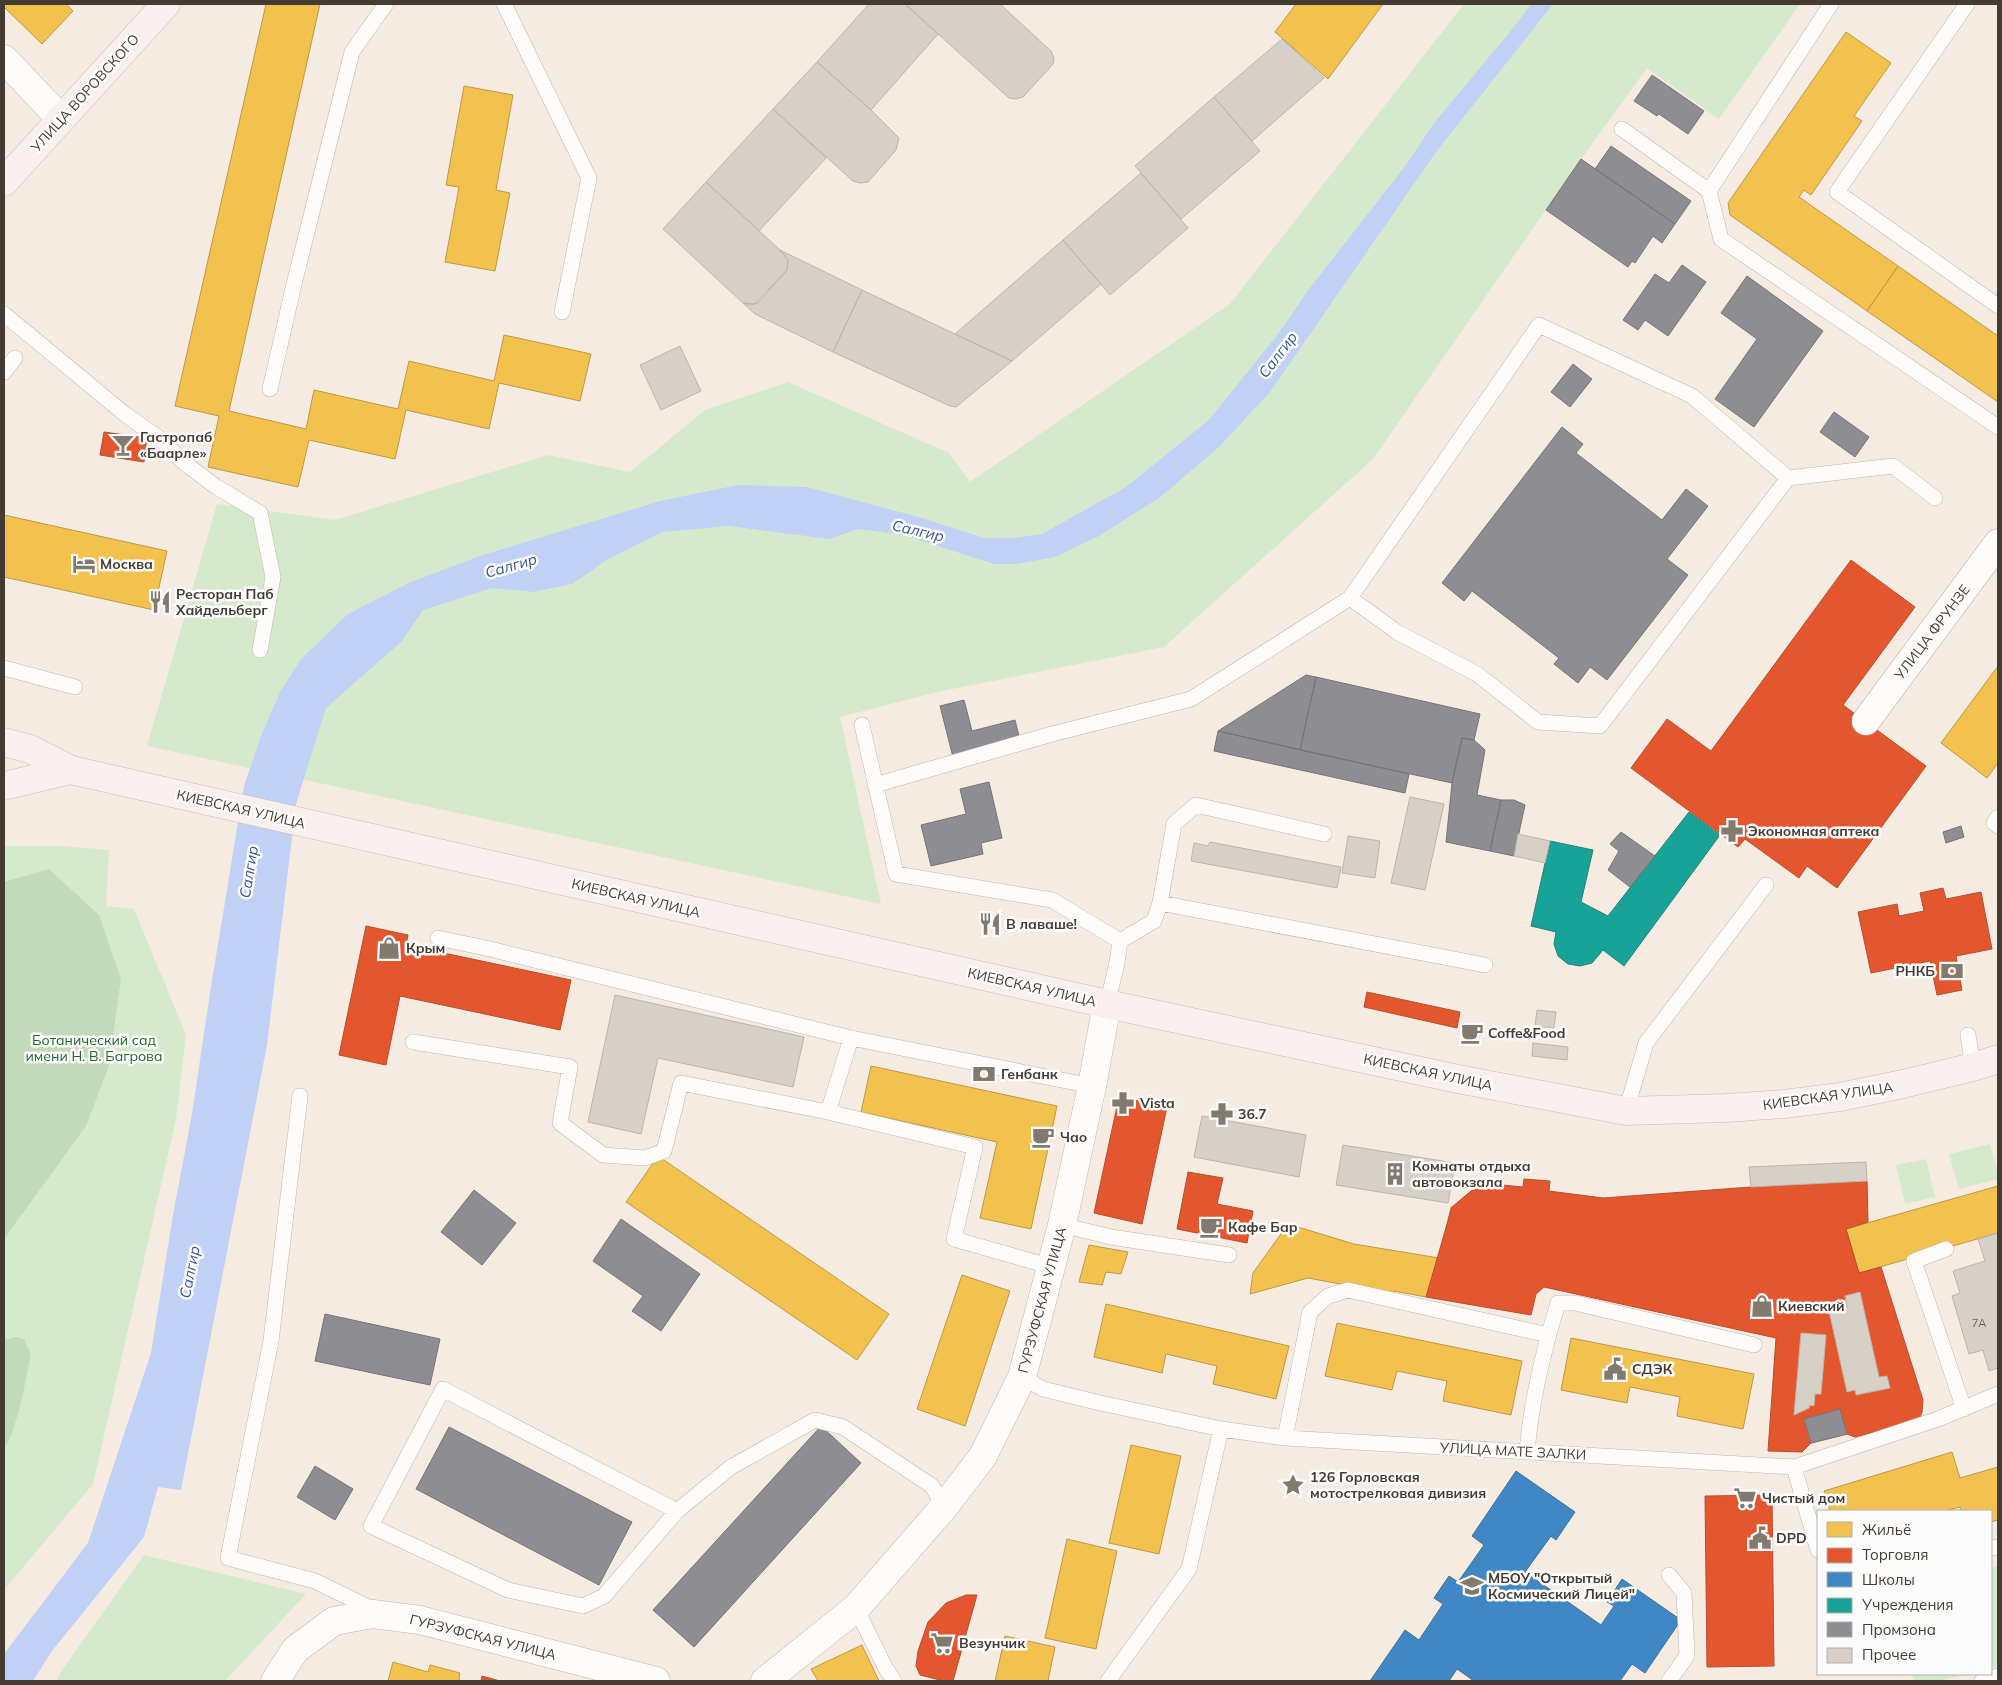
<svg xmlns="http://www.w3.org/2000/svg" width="2002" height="1685" font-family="Mulish,sans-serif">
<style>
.green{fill:#d5eacc}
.forest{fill:#c3daba}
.water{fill:#c1d0f5}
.homes{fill:#f2c14e;stroke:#be9946}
.shops{fill:#e4572e;stroke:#b44f2f}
.schools{fill:#3f88c5;stroke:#407199}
.public{fill:#17a398;stroke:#248479}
.industry{fill:#8d8d92;stroke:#777475}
.building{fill:#d7d0c6;stroke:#bcb5ab}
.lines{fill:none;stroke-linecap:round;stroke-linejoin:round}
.service-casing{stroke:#bdb6ac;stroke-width:16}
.minor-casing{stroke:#bdb6ac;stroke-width:29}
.secondary-casing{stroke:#bdb6ac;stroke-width:29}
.primary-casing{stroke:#cbbab5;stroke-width:29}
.service{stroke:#fefcfa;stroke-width:15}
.minor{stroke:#fefcfa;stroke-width:28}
.secondary{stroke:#fefcfa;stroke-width:28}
.primary{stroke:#f8efee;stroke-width:28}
.labels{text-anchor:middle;stroke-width:5;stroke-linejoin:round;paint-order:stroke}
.number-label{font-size:11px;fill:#696057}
.street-label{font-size:14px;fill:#443b32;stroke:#fcfcfc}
.poi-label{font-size:14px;font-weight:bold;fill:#443b32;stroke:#fcfcfc;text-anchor:start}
.park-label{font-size:14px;fill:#22662a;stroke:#fcfcfc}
.water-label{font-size:15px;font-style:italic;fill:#365396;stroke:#fcfcfc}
</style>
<rect width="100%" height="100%" fill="#f5ebe0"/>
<path class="green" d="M1464 4H1800L1719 119 1647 68 1581 159 1373 459 1164 647 937 692 840 717 881 904 147 746 217 504 335 520 548 455 630 472 705 410 788 382 949 453 970 482 1230 304Z
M4 846H61L109 850 106 906 134 909 186 1035 176 1119 93 1484 4 1590Z
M1990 1144 1998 1173V1179L1959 1189 1949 1154Z
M1926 1159 1935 1197 1905 1204 1896 1165Z
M144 1555 306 1594 225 1681H56L62 1670Z
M1998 1566V1666L1991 1668V1568Z
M1912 1674H1969L1938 1681H1914Z"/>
<path class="forest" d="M49 869 99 915 121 979 109 1066 86 1126 4 1239V882Z
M16 1337 24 1339 31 1354 21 1403 12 1434 4 1449V1340Z"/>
<path class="water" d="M1531 4H1553L1436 152 1270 392 1219 447 1159 498 1099 536 1055 557 1017 564H994L904 535 858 529 829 539 729 526 663 532 608 559 572 584 533 592 492 588 423 610 401 642 326 708 296 804 267 1045 181 1490 158 1487 144 1537 52 1651 33 1681H4V1654L88 1543 151 1353 173 1215 192 1114 210 993 244 786 261 736 280 692 301 659 348 614 411 582 480 556 660 501 738 485 807 487 922 518 984 538H1012L1042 534 1126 487 1209 420 1278 334 1310 288 1406 165 1434 123 1513 28Z"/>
<path class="homes" d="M4 4H66L73 11 42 44 4 7Z
M266 4H320L229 411 306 429 314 390 398 409 409 361 494 381 504 335 591 354 580 401 499 383 489 429 406 410 395 459 309 440 298 487 208 467 219 416 175 406Z
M1296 4H1383L1328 79 1275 32Z
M1846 32 1891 63 1854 116 1862 121 1811 195 1804 190 1799 197 1898 266 1867 311 1730 215 1728 203Z
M464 86 513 95 496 190 510 193 495 271 445 262 459 187 446 185Z
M1898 266 1998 336V402L1867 311Z
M4 515 167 551 154 610 4 577Z
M1998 666V763L1987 778 1941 743Z
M871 1066 1057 1106 1031 1229 980 1218 997 1142 861 1112Z
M658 1156 889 1314 857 1360 626 1202Z
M1998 1186V1233L1859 1273 1846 1229Z
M1451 1207 1514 1210 1528 1225 1550 1226 1564 1210 1824 1207 1834 1250 1822 1254 1834 1297 1758 1317 1580 1272 1519 1271 1512 1302 1450 1290 1426 1297 1394 1291V1294L1308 1278 1250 1294 1253 1273 1288 1224 1354 1244 1439 1258Z
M1089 1245 1128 1252 1121 1274 1106 1272 1102 1285 1079 1282Z
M962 1275 1010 1291 965 1426 917 1409Z
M1106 1304 1289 1346 1276 1399 1213 1384 1217 1366 1166 1354 1162 1373 1094 1357Z
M1337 1323 1522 1361 1511 1415 1443 1401 1447 1381 1397 1371 1392 1390 1325 1376Z
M1571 1338 1754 1374 1743 1429 1677 1416 1680 1397 1630 1387 1627 1403 1561 1390Z
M1131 1445 1181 1456 1159 1554 1109 1543Z
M1952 1452 1960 1478 1998 1467V1520L1991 1522V1511H1961L1960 1507 1945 1511H1830L1824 1491Z
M1067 1539 1117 1551 1096 1649 1045 1638Z
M1005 1636 1055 1647 1048 1681H995Z
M862 1645 879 1681H818L811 1669Z
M393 1662 428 1672 430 1665 460 1673 459 1680 463 1681H388Z"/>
<path class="shops" d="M104 432 147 438 144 462 100 455Z
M1851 560 1915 607 1843 705 1926 766 1837 888 1807 866 1799 878 1745 839 1738 847 1631 768 1667 719 1711 751Z
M1943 888 1946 899 1981 892 1992 949 1956 956 1962 990 1937 995 1930 961 1871 973 1858 912 1897 904 1899 916 1924 911 1920 893Z
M366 926 408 935 406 945 571 980 560 1030 400 996 386 1065 339 1055Z
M1367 992 1460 1012 1457 1028 1364 1007Z
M1119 1097 1167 1107 1142 1224 1094 1213Z
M1188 1172 1223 1178 1217 1204 1253 1211 1247 1243 1177 1229Z
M1524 1179 1550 1181 1549 1191 1603 1198 1751 1187 1867 1181 1868 1222 1846 1229 1859 1273 1881 1267 1923 1400 1922 1412 1919 1420 1855 1437 1847 1434 1811 1443 1802 1452 1768 1451 1776 1338 1544 1287 1536 1294 1531 1315 1426 1297 1452 1207 1471 1191 1492 1184 1523 1187Z
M1772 1495 1774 1666 1707 1667 1705 1496Z
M966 1595H977L953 1681H944L920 1675 916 1666 918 1651 928 1622 946 1603Z
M482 1676 500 1681H481Z"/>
<path class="schools" d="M1516 1471 1575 1512 1556 1540 1551 1536 1525 1572 1601 1625 1614 1606 1607 1602 1622 1579 1681 1620 1645 1673 1632 1664 1620 1681H1474L1457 1669 1449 1681H1370L1405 1630 1419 1640 1443 1604 1434 1598 1449 1576 1458 1582 1484 1545 1472 1536Z"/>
<path class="public" d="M1689 812 1720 835 1624 966 1603 950 1592 963 1580 966 1568 964 1558 956 1554 944 1556 932 1531 926 1550 841 1593 850 1581 902 1608 916Z"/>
<path class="industry" d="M1652 75 1704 111 1688 134 1659 114 1657 116 1634 101Z
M1611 146 1691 201 1675 224 1595 169Z
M1581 159 1675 224 1662 243 1653 236 1635 263 1632 261 1628 267 1546 210Z
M1682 265 1706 282 1668 336 1645 320 1638 330 1623 320 1655 274 1669 283Z
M1747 276 1823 331 1754 427 1715 399 1757 339 1721 313Z
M1573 364 1592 379 1570 407 1551 392Z
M1834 412 1869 437 1855 457 1820 432Z
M1562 427 1583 444 1576 453 1662 520 1686 489 1708 506 1667 559 1688 575 1607 680 1590 667 1578 683 1554 664 1559 658 1472 591 1464 601 1442 583Z
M1306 675 1316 677 1300 750 1218 731Z
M1316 677 1480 714 1474 740 1462 738 1452 783 1300 750Z
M964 700 972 731 1015 720 1020 740 953 757 940 706Z
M1218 731 1409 774 1405 793 1214 751Z
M1462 738 1474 740 1485 750 1477 795 1501 800 1490 851 1446 842 1452 783Z
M989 782 1002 838 981 843 983 854 931 866 921 825 966 814 960 789Z
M1501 800H1514L1525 805 1514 856 1490 851Z
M1961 826 1964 837 1946 843 1943 832Z
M1621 832 1655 856 1630 887 1608 870 1619 851 1610 844Z
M474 1190 516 1223 482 1265 441 1232Z
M621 1219 700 1274 661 1331 632 1311 643 1296 593 1261Z
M325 1314 440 1339 430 1385 315 1361Z
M1840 1409 1847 1434 1811 1443 1804 1419Z
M821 1426 861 1463 694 1647 653 1610Z
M449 1427 632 1522 599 1585 416 1489Z
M315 1466 353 1489 335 1520 297 1497Z"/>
<path class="building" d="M869 4H905L938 34 871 110 817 62Z
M905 4H1000L1051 51 1054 58 1053 64 1023 97 1016 99 1009 98Z
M1282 39 1324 78 1252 141 1214 97Z
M817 62 871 110 899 138 896 150 868 182 860 183 853 181 773 109Z
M1214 97 1260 151 1181 219 1135 166Z
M773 109 826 158 759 231 706 182Z
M1141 173 1188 228 1110 295 1063 240Z
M706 182 780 250 788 260 787 270 755 304 743 303 663 229Z
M1063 240 1101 284 1012 361 955 334Z
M780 250 862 290 833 352 755 314 743 303 750 305 758 303 787 270 788 260Z
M862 290 955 334 1012 361 956 407 950 406 833 352Z
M680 346 701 391 661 410 640 365Z
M1410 797 1444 804 1425 890 1391 883Z
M1518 834 1550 841 1545 863 1514 856Z
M1348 836 1380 841 1375 878 1342 873Z
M1210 842 1341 867 1337 888 1191 861 1194 843 1208 846Z
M615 995 804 1037 793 1087 658 1058 641 1134 588 1122Z
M1537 1010 1556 1012 1554 1028 1535 1026Z
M1533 1043 1568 1047 1567 1060 1532 1056Z
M1202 1116 1306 1135 1299 1177 1194 1157Z
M1343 1145 1455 1163 1448 1203 1336 1185Z
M1866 1162 1867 1181 1751 1187 1749 1167Z
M1998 1233V1368L1989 1371 1983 1350 1969 1354 1952 1296 1960 1293 1953 1271 1985 1261 1978 1239Z
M1860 1292 1879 1377 1887 1376 1890 1388 1856 1395 1855 1390 1847 1392 1829 1311 1847 1307 1845 1296Z
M1801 1333 1826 1335 1821 1394H1815L1814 1406 1810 1405 1809 1408 1794 1415Z"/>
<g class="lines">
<defs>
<path id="service" d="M504 4 589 178 562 312
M1967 4 1837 192 1998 306
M1622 129 1709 191 1721 239 1998 427
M1709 191 1831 4
M4 314 126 415 163 441 182 461 215 486 260 513 273 577 260 650
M4 372 15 358
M270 389 295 280 352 52 386 4
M1788 478 1893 466 1935 498
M4 668 75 687
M862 725 896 874 1052 900 1120 941
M875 785 1052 734 1191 699 1350 598 1539 325 1692 396 1788 478 1600 726 1538 722 1477 674 1397 632 1350 598
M1998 817 1994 823 1998 826
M1160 903 1485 965
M438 938 490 949 851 1038 1092 1086
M1107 1004 1117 963 1120 941 1154 921 1160 903 1174 824 1196 805 1324 834
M1968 1035 1973 1067
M413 1042 570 1067 560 1123 603 1155 645 1158 664 1151 681 1083 828 1112 975 1147 954 1239 1052 1267
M300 1096 271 1341 228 1558 315 1581 376 1611
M1626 1111 1646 1043 1766 885
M828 1112 851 1038
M1062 1225 1111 1237 1229 1255
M1946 1249 1914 1261 1964 1409
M1022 1377 1043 1389 1096 1402 1221 1429 1285 1438 1794 1467 1938 1419 1998 1394
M1285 1438 1310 1312 1328 1296 1348 1290 1548 1335
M1527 1452C1531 1402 1543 1352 1558 1303H1575L1754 1345
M1794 1467 1818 1550
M677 1511 443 1389 371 1526 508 1590 583 1606 604 1596 677 1511 731 1467 815 1420 843 1427 932 1486 944 1507
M1991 1548 1998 1547
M1669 1575 1684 1593 1687 1656 1669 1681
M856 1608 885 1667 894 1681
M1108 1681 1189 1569 1221 1429
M1982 1681 1998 1676"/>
<path id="minor" d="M4 59 61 119
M1866 721 1998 543"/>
<path id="secondary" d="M275 1681 295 1650 334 1621 373 1614 420 1620 656 1681
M765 1681 856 1608 944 1507 983 1456 1022 1377 1062 1225 1092 1086 1107 1004"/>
<path id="primary" d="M4 182 166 4
M4 742 30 749 71 770 1107 1004 1458 1079 1626 1111 1726 1108 1784 1104 1840 1097 1903 1084 1973 1067 1998 1059
M4 786 71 770"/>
</defs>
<use href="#service" class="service-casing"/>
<use href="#minor" class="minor-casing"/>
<use href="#secondary" class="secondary-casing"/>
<use href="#primary" class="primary-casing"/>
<use href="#service" class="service"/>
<use href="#minor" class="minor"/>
<use href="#secondary" class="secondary"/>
<use href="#primary" class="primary"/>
</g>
<defs>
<symbol id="bar-bare" viewBox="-9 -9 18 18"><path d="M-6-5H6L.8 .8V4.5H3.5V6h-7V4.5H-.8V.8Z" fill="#82796f" stroke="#fcfcfc" stroke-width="2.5" paint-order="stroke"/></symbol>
<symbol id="hotel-bare" viewBox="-9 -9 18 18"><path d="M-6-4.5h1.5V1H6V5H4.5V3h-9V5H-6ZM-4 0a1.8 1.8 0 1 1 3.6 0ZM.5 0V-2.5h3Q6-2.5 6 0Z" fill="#82796f" stroke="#fcfcfc" stroke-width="2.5" paint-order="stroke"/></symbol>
<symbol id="restaurant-bare" viewBox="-9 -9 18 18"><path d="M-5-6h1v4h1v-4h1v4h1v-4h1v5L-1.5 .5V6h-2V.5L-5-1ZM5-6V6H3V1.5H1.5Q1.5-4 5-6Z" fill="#82796f" stroke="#fcfcfc" stroke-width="2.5" paint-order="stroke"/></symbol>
<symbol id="pharmacy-bare" viewBox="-9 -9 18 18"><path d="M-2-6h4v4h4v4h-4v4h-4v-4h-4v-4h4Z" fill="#82796f" stroke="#fcfcfc" stroke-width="2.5" paint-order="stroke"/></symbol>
<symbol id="shop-bare" viewBox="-9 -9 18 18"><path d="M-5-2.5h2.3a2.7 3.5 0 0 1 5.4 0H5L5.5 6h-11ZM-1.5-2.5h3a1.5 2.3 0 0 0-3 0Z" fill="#82796f" stroke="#fcfcfc" stroke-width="2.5" paint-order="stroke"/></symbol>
<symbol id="bank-bare" viewBox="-9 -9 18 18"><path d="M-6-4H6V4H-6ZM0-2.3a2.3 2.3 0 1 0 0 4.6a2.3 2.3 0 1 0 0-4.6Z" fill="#82796f" stroke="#fcfcfc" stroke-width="2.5" paint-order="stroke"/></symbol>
<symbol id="cafe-bare" viewBox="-9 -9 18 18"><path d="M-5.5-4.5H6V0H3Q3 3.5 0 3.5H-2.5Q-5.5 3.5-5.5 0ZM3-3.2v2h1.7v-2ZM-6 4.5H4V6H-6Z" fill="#82796f" stroke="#fcfcfc" stroke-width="2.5" paint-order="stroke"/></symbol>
<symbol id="building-bare" viewBox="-9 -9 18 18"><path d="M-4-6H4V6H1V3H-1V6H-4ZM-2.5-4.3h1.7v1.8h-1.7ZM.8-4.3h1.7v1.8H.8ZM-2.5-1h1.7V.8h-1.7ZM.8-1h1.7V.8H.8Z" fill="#82796f" stroke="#fcfcfc" stroke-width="2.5" paint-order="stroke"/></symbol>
<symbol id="civic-bare" viewBox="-9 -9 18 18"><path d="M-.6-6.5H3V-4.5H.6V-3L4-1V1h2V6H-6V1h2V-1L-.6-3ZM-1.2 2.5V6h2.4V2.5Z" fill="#82796f" stroke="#fcfcfc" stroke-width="2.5" paint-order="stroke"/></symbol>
<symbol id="sight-bare" viewBox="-9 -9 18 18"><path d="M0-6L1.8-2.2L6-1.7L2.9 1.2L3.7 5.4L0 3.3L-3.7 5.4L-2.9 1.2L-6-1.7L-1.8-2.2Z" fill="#82796f" stroke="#fcfcfc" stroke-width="2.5" paint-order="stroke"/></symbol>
<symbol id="supermarket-bare" viewBox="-9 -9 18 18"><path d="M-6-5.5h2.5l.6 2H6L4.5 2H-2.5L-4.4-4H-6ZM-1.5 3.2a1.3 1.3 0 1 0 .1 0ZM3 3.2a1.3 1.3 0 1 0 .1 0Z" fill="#82796f" stroke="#fcfcfc" stroke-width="2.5" paint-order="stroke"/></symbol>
<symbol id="school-bare" viewBox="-9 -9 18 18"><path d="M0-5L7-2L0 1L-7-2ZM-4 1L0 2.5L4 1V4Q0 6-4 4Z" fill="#82796f" stroke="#fcfcfc" stroke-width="2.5" paint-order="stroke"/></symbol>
</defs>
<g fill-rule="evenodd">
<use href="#bar-bare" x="107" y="429" width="32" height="32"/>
<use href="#hotel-bare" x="68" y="548" width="32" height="32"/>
<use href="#restaurant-bare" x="144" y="586" width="32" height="32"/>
<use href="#pharmacy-bare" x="1716" y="815" width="32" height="32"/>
<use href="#restaurant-bare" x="974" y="908" width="32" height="32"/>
<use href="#shop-bare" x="373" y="932" width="32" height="32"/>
<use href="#bank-bare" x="1936" y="955" width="32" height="32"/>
<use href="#cafe-bare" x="1456" y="1017" width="32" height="32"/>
<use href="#bank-bare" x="968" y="1058" width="32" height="32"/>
<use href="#pharmacy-bare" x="1107" y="1087" width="32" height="32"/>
<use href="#pharmacy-bare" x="1206" y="1098" width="32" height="32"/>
<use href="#cafe-bare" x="1027" y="1121" width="32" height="32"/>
<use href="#building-bare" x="1379" y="1158" width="32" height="32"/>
<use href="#cafe-bare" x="1195" y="1211" width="32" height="32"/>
<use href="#shop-bare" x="1746" y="1290" width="32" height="32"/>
<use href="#civic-bare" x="1599" y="1353" width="32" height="32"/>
<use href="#sight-bare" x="1277" y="1469" width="32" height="32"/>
<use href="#supermarket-bare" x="1729" y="1482" width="32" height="32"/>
<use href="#civic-bare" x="1744" y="1522" width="32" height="32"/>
<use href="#school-bare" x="1456" y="1570" width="32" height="32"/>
<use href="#supermarket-bare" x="926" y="1627" width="32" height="32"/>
</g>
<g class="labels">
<g class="number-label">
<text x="1979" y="1327">7А</text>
</g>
<g class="street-label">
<text transform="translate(85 93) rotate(-48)" y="5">УЛИЦА ВОРОВСКОГО</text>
<text transform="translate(1932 632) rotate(-53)" y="5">УЛИЦА ФРУНЗЕ</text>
<text transform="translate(241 809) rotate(13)" y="5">КИЕВСКАЯ УЛИЦА</text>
<text transform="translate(636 898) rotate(13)" y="5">КИЕВСКАЯ УЛИЦА</text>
<text transform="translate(1032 987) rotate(13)" y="5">КИЕВСКАЯ УЛИЦА</text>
<text transform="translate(1428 1072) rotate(12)" y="5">КИЕВСКАЯ УЛИЦА</text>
<text transform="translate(1828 1096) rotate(-8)" y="5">КИЕВСКАЯ УЛИЦА</text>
<text transform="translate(1042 1300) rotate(-75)" y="5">ГУРЗУФСКАЯ УЛИЦА</text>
<text transform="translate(1513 1451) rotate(3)" y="5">УЛИЦА МАТЕ ЗАЛКИ</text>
<text transform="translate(483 1637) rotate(14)" y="5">ГУРЗУФСКАЯ УЛИЦА</text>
</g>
<g class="poi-label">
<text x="140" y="442">Гастропаб<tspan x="140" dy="16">«Баарле»</tspan></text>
<text x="100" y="569">Москва</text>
<text x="176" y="599">Ресторан Паб<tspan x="176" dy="16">Хайдельберг</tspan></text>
<text x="1748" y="836">Экономная аптека</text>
<text x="1006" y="929">В лаваше!</text>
<text x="406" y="953">Крым</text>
<text x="1935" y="976" text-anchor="end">РНКБ</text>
<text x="1488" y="1038">Coffe&amp;Food</text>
<text x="1001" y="1079">Генбанк</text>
<text x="1140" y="1108">Vista</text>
<text x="1238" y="1119">36.7</text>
<text x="1060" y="1142">Чао</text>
<text x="1412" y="1171">Комнаты отдыха<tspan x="1412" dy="16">автовокзала</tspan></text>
<text x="1228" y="1232">Кафе Бар</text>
<text x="1778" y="1311">Киевский</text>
<text x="1632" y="1374">СДЭК</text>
<text x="1310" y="1482">126 Горловская<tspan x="1310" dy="16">мотострелковая дивизия</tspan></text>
<text x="1762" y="1503">Чистый дом</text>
<text x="1776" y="1543">DPD</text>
<text x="1488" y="1583">МБОУ "Открытый<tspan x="1488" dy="16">Космический Лицей"</tspan></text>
<text x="959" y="1648">Везунчик</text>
</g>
<g class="park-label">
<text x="94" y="1045">Ботанический сад<tspan x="94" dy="16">имени Н. В. Багрова</tspan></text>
</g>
<g class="water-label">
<text transform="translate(1278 355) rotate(-53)" y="5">Салгир</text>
<text transform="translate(918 531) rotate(13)" y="5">Салгир</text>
<text transform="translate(511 566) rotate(-16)" y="5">Салгир</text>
<text transform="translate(249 872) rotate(-81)" y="5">Салгир</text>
<text transform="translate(190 1272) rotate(-79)" y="5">Салгир</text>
</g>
</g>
<rect width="2002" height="1685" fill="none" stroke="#443b32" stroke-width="10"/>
<rect x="1817" y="1510" width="175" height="165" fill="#fcfcfc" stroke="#b2afab"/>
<rect x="1827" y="1522" width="25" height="15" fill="#f2c14e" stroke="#b2afab"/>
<text x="1862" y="1535" font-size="15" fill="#443b32">Жильё</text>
<rect x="1827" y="1548" width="25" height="15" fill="#e4572e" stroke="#b2afab"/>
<text x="1862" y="1560" font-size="15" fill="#443b32">Торговля</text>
<rect x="1827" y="1572" width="25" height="15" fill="#3f88c5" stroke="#b2afab"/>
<text x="1862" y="1585" font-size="15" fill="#443b32">Школы</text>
<rect x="1827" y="1598" width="25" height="15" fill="#17a398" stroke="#b2afab"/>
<text x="1862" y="1610" font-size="15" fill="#443b32">Учреждения</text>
<rect x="1827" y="1622" width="25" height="15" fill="#8d8d92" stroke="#b2afab"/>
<text x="1862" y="1635" font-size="15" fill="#443b32">Промзона</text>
<rect x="1827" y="1648" width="25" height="15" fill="#d7d0c6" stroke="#b2afab"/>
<text x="1862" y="1660" font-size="15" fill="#443b32">Прочее</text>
</svg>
